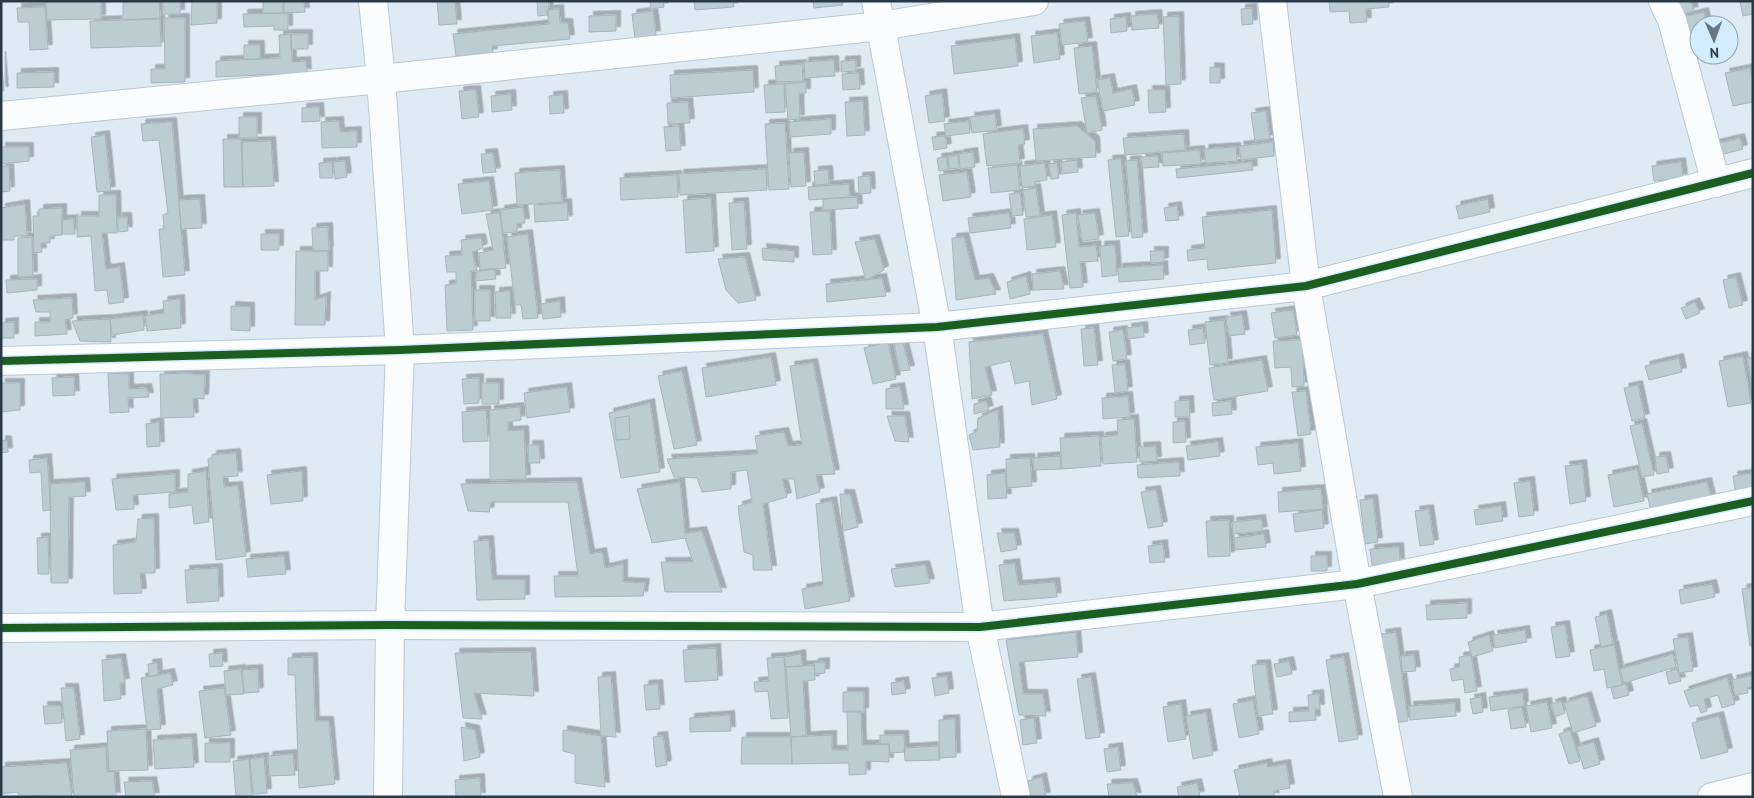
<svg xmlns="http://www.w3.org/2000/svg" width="1754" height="798" font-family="'PT Sans',sans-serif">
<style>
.building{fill:#bbccd3;stroke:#a5b5bd;filter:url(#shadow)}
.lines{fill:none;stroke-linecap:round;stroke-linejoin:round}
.street-casing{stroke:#bbc8d3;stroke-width:30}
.secondary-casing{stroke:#bbc8d3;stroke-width:30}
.street{stroke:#fafcfe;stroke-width:28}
.secondary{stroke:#fafcfe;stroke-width:28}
.cycleway-casing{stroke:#d4ecff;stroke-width:11}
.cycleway{stroke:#1b5e20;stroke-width:8}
</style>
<defs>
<filter id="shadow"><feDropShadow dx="4.5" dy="-4.5" stdDeviation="0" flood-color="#0004"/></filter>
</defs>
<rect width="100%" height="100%" fill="#deebf5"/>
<path class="building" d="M46 1H101V19L47 20Z
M123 1H159L160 18 123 20Z
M163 1H180V14H163Z
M192 1H217V23L191 25Z
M263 1H283V13H263Z
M284 1H304L305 12 284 13Z
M437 1H455L457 24 439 25Z
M537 1H549L548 15 538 16Z
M650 1H663L664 7 651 9Z
M694 1H733L734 7 695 10Z
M813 1H842L843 5 814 8Z
M1329 1H1388L1389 7 1366 9 1367 22 1350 23 1349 11 1330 12Z
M1674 1H1691L1694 11 1677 15Z
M1753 1V14L1743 16 1740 2Z
M45 7 48 49 30 50 29 22H18L17 8Z
M1252 8 1253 24 1242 25 1241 9Z
M559 9 560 23H568L570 39 492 46 493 53 456 56 453 34 549 24 547 10Z
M653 11 656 35 635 38 632 14Z
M1704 12 1707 25H1699V46L1687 48 1680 18Z
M288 13V30H274V26L244 27 243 14Z
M1157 14 1159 28 1132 30 1131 16Z
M616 15V31L589 32V16Z
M1179 16 1181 84 1166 85 1163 17Z
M1126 17 1127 31 1111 33 1110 19Z
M164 18H185V82L151 83V69H165Z
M160 19 161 46 91 48 90 21Z
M1085 21 1088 42 1062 45 1059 24Z
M1057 33 1060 59 1034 63 1031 36Z
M291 34 292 62 306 61 307 73 216 77V61L280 58 279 35Z
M291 34H308V49H291Z
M1015 38 1018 66 954 74 951 46Z
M244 45H260V59H244Z
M1092 46 1097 92 1079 94 1074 48Z
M1 56 4 91H1Z
M834 60 835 76 805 78 804 62Z
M856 60V71L841 72V61Z
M802 64 803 81 776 82 775 66Z
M1210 67 1220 68V83H1210Z
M1750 68 1753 81V102L1733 106 1725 73Z
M753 70 754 92 671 98 670 75Z
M54 72V87L17 88V73Z
M859 73 860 89 843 90 842 74Z
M1110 78 1113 93 1132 89 1135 105 1103 111 1097 80Z
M806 82V93H799L800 119 788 120 785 84Z
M784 84 785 112 766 113 764 85Z
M476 90 479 117 462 119 459 91Z
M1148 90H1165L1166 112 1149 113Z
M942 93 945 121 929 123 925 96Z
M511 94 512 110 492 112 491 96Z
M563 95 564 113 550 114 549 96Z
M1096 96 1102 130 1087 133 1081 98Z
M863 101 865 135 847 136 845 102Z
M688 102 690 123 668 124 667 103Z
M319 107 320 121 302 122V108Z
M1266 111 1270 139 1255 141 1251 113Z
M995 114 997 130 972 133 970 117Z
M239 117H257V138H239Z
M831 119V134L790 137 789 122Z
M339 121 340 132 357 131V147L322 148 321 122Z
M969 121 970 133 946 136 944 124Z
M172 122 185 275 163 277 159 229H164L163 215 168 213 159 140 143 141 141 124Z
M785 123 789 189 769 190 765 124Z
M679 126 681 150 666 151 664 127Z
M1077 126 1095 141 1096 157 1036 161 1033 129Z
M1023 129 1025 144 1018 145 1020 163 987 166 983 134Z
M1184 134 1185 150 1125 155 1123 138Z
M105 135 111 191 97 192 91 137Z
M945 136 947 148 934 150 932 137Z
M1740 138 1743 149 1713 157 1710 145Z
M223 139H241L243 187H224Z
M271 141 274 186 243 187 242 142Z
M1273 142 1274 156 1241 160 1239 146Z
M1 147H29V161L1 164Z
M1236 147 1237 161 1206 163 1204 149Z
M1200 150 1201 164 1163 166 1162 153Z
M804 152 806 186 791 187 789 153Z
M973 152 975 167 960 169 959 154Z
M493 153 496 172 483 173 481 154Z
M958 155 959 168 949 169 948 156Z
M1158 156 1159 167 1142 168 1141 157Z
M947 157 948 170 939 171 937 158Z
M1121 159 1129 236 1116 237 1108 160Z
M1077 160 1078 172 1062 174 1061 162Z
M1137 160 1143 237 1132 238 1126 161Z
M345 161 347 177 335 179 333 162Z
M332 162 333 178H320L319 163Z
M1252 162 1253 170 1177 178 1176 169Z
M1681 162 1683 178 1654 181 1652 166Z
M1045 163 1047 180 1035 182V186L1022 188 1020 166Z
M1057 163 1059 178 1051 179 1049 164Z
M1017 165 1020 190 991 193 988 168Z
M1 166H9L10 191 1 192Z
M766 169 767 190 680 195 679 174Z
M560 170 562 202 517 205 515 173Z
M828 170 829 184 815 185 814 171Z
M967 172 971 197 943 201 939 175Z
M677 175 678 197 621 200 620 178Z
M870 176 871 193 859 194 858 177Z
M489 181 493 210 462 214 458 184Z
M849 184 850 197 809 200 808 187Z
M1036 188 1040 216 1026 217 1023 190Z
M1020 193 1023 215 1012 216 1009 194Z
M99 195H116L117 233H102L106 269 120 267 124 302 109 304 107 290 95 291 91 236 77 237V216H99Z
M857 197 858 208 823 210V199Z
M711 198 714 251 686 253 683 200Z
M200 199 202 228 181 229 179 200Z
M1488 199 1490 212 1459 219 1456 206Z
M744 202 747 249 732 250 729 203Z
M567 203 568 220 535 222 534 205Z
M25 204 27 236H14V240H1V208Z
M1177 206 1179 220 1166 221 1164 208Z
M523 207 525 223H517V232L503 233 500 210Z
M62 208V235L50 236V243H41L42 252 34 253 33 216H39V209Z
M1272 210 1276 263 1208 270 1207 259 1188 261 1187 250 1205 248 1202 217Z
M830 211 832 254 813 255 810 212Z
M500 213 506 268 480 271 479 253 493 250 486 214Z
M1009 213 1011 228 970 233 968 218Z
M1076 213 1079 247 1096 245 1098 261 1080 262 1083 287 1070 288 1062 215Z
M1095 213 1099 239 1082 241 1078 215Z
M1052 215 1056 247 1027 250 1024 219Z
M118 217H127L128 231 118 232Z
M74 219 75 234H62V220Z
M328 227 329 251H313L312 228Z
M261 234H279V250H261Z
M528 234 538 318 523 319 521 305H515L507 237Z
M32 237 33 276 18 277V238Z
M964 237 975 280 989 278 996 294 956 300 952 238Z
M481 238 483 248 472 252 477 271H471L473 330 447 331 445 285 456 284V272H447L445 256 462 255 461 240Z
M875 239 884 270 866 280 855 242Z
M1115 245 1117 275 1102 277 1100 246Z
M762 248 794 251V262L763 260Z
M296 251H328V271H315V300L326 296 325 325H295Z
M1150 251H1164V262L1151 263Z
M745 257 756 300 738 303 726 290 718 259Z
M1163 265 1164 279 1119 282 1118 268Z
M494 268 496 279 475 281 477 271Z
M1060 271 1064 289 1033 290 1032 274Z
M1026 276 1030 294 1010 299 1007 282Z
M1736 277 1743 305 1729 308 1723 280Z
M882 278 886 296 827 302 826 284Z
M37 279V290L7 293 6 280Z
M475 290H490V321H475Z
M510 291 511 318H496L495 292Z
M72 298 73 318 65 320 67 334 35 336V322H50V312H36L33 300Z
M180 299 181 328 147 331 145 316 164 313 163 301Z
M560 301 561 317 543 319 541 304Z
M1695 302 1700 313 1686 319 1681 308Z
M231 306 250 307V331L231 330Z
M1293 310 1297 335 1275 338 1271 313Z
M143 315 144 330 112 335 110 319Z
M1242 315 1245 334 1229 336 1226 317Z
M110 319 111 342 80 341 72 321Z
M1224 320 1228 363 1210 365 1205 322Z
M14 322V338H1V323Z
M1143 326 1144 337 1128 339 1127 328Z
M1094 328 1098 365 1084 366 1081 329Z
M1203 328 1205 343 1190 345 1188 330Z
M1123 330 1127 359 1113 361 1109 332Z
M1043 334 1057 399 1032 405 1029 381 1015 384 1010 361 985 367 992 395 972 399 969 342Z
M1302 340 1304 386 1292 387 1291 367 1275 368 1273 341Z
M888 342 896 379 873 384 864 348Z
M903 342 910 370 900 371 894 344Z
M1743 356 1751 403 1728 407 1719 361Z
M771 357 776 385 706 397 702 368Z
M1753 357V390L1747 358Z
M1679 358 1682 372 1649 380 1645 366Z
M1262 360 1268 391 1214 400 1209 368Z
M813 363 835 474 816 475 820 492 797 499 794 479H782L787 497 763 504 772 570H753V555L744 552 738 506 752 502 747 470 731 472V489L702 492 697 478 674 477 667 459 758 454 755 436 784 432 788 446 802 445 790 366Z
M1125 364 1128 391 1115 393 1112 365Z
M682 371 697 445 674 449 658 376Z
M108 373 129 374V389L147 388 149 397 128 398 129 412 110 413Z
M192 373V375H205L204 399 193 398 194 417 161 418 160 374Z
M74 377 75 395 53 396 52 378Z
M479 378V403L464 404 462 379Z
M1 383H20V410L1 412Z
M482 383H499V404H482Z
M1638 385 1645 418 1632 421 1624 388Z
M567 387 570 412 527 418 524 393Z
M900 387 904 409H886V389Z
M1306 391 1311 434 1298 436 1292 392Z
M1128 396 1130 417 1103 419 1102 398Z
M1189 400 1190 417H1175V401Z
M986 401 989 410 974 414V404Z
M1231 401 1232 414 1213 416 1212 403Z
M650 403 660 472 621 478 609 413Z
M520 407 521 420 508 422V431L524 430 526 479 490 480V410Z
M486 410 488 441 463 442 462 412Z
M998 410 1000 447 973 450 969 435 977 431 978 418Z
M629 416 630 439 616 440 615 418Z
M887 416H905L909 442 895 441Z
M1134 419 1137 462 1103 464 1101 437 1118 435 1117 420Z
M1185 421 1186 442 1173 443V422Z
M159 422 160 446 147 447 146 424Z
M1642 423 1654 475 1642 477 1630 426Z
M1099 436 1101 466 1062 469 1060 438Z
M1 440 7 441 8 452 1 453Z
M1218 442 1220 456 1188 460 1186 446Z
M1298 443 1301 471 1274 474 1273 463 1258 465 1256 447Z
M528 445H539L540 463H529Z
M1156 446 1157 461 1140 462 1139 447Z
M236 453 238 476 223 477 224 487 238 486 246 556 216 560 208 459 212 458V455Z
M1060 456 1061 469 1034 470 1033 458Z
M1666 456 1669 472 1657 474 1655 457Z
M47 458 51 510 43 511 41 472 30 473 29 460Z
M1030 458 1032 486 1007 488 1006 459Z
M1179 462 1180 476 1138 478 1137 465Z
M1582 464 1586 501 1570 504 1565 466Z
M1637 469 1644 501 1614 507 1608 475Z
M206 471 209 522 194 524 192 505 169 508V494L188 492V474Z
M302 471 303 501 271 504 267 475Z
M1005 473 1007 498 988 499 987 475Z
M1753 473V488L1735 490 1733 476Z
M175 474V492L133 495 134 509 116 510 112 479Z
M1530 481 1534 515 1519 517 1514 483Z
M85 482 86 496 69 497 68 583H51L50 484Z
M577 482 590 554 602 552 605 568 623 564V582L645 583 643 596 555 597 554 576H578L568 502H491L489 512 468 511 461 484Z
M680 482 685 533 702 531 722 592H665L661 562H693L685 538 652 543 637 489Z
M1707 482 1711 498 1651 511 1647 494Z
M1321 489 1323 509 1279 512 1278 492Z
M1156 490 1163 526 1148 528 1141 492Z
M840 494H850L858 527 843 531Z
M1373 499 1378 542 1365 544 1360 500Z
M832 501 850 601 805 609 802 589 823 585 816 504Z
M1501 506 1503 521 1476 525 1474 510Z
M1429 509 1434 544 1420 546 1415 511Z
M1322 510 1324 528 1295 532 1293 514Z
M154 518 155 573H140L142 593 114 594 113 545 136 542 138 519Z
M1261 519 1263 531 1233 534 1232 522Z
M1229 520 1230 556 1208 557 1206 521Z
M997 533H1014L1017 549 1001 552Z
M1264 534 1266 547 1235 550 1234 538Z
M48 537 49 574H38L37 538Z
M489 540 492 580H525V599L477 600 474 541Z
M1163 544 1165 562 1150 563 1148 546Z
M1399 547 1400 563 1372 565 1370 549Z
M284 556 286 574 248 577 246 559Z
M1311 556H1327V571H1311Z
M1015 563 1018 585 1055 582 1057 597 1004 601 999 565Z
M925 565 930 583 895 587 891 569Z
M218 568 219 601 187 603 185 570Z
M1712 584 1715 597 1681 604 1679 590Z
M1753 587V645L1750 646 1742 589Z
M1467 603V618L1427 620 1426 605Z
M1607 614 1613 644 1601 647 1595 617Z
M1565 625 1570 656 1556 658 1551 627Z
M1525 630 1527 642 1495 648 1493 635Z
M1076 632 1078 657 1019 662 1023 694H1043L1046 716 1019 715 1006 640Z
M1396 632 1408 721 1394 723 1381 634Z
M1489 635 1493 651 1472 657 1468 642Z
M1688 637 1693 671 1679 673 1673 639Z
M1614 645 1622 685 1607 688 1604 669 1594 671 1590 650Z
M716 648 718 680 685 682 683 650Z
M531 652 534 696 474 693 482 719 463 718 455 653Z
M222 653 223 666 210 667 209 654Z
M801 654 802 666 786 667 784 657Z
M1673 654 1676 667 1624 683 1620 669Z
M1414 655 1416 671 1402 672 1401 656Z
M1471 655 1477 691 1465 693 1463 679 1452 681 1450 669 1460 667 1459 657Z
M313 657 315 721H329L335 784 299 788 295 675H288V658Z
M784 657 788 718 771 719 768 691 755 692 754 682 769 681 767 658Z
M1344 657 1358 739 1339 742 1326 660Z
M121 658 125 683H120L121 699 104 701 102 660Z
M1289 661 1292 674 1277 677 1274 664Z
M825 662V673L815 674 814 663Z
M157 663 158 675 149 676 148 664Z
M1266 664 1273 714 1258 716 1252 665Z
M814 665 815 680 803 681 806 736 791 737 786 667Z
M241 669 244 694 226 695 224 671Z
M258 669 259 692 244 693 242 670Z
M1677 669 1681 681 1669 684 1666 672Z
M170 673 173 685 157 689 161 729 147 730 141 678Z
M1753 675V686L1747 688 1748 693 1735 695 1732 680Z
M611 676 616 737 601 736 598 677Z
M947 676 949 693 935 696 932 678Z
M1091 677 1100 737 1086 739 1077 679Z
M1727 678 1735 704 1722 708 1718 695 1704 699 1707 711 1701 713 1698 705 1690 707 1684 691Z
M904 681 906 693 892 695 891 683Z
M658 684 660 709 646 710 644 685Z
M1626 684 1629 695 1614 699 1611 688Z
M61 688H74L80 739 66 741Z
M224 688 231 735 205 738 199 691Z
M843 692H864V712H843Z
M1523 693 1524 706 1491 711 1489 697Z
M1319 694 1320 709H1315L1316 720 1289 722V712L1309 711 1308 695Z
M1587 696 1596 726 1573 733 1564 703Z
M1481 697 1483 712 1473 714 1470 699Z
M1253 700 1259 734 1239 738 1233 704Z
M1561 701 1565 713 1555 717 1551 704Z
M1547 702 1552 728 1531 732 1526 706Z
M1455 703 1456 716 1410 720 1409 706Z
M1181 704 1186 739 1168 742 1163 707Z
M43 706H61L62 723 45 724Z
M1522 707 1526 727 1511 729 1508 710Z
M847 711H861L862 745 889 744V762L866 761V774L849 775V763L792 764 791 737 832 735V750H848Z
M1206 713 1213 755 1193 759 1186 716Z
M730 715 731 731 690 732V718Z
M1719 716 1728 752 1701 759 1692 723Z
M1034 718 1037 743 1023 745 1020 720Z
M955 719 956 757 939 758V720Z
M461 727 475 730 480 757 464 761Z
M146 729 148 770 109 771 107 731Z
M563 730 601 736 605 787 575 783V754L563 751Z
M1570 730 1580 761 1569 764 1559 734Z
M880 735H904L905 752 890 753 889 744H880Z
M663 736 667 765 656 767 653 737Z
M742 737H791L792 764H741Z
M192 738 194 767 155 769 153 740Z
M1594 742 1600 764 1584 769 1577 747Z
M205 743H230V762H205Z
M939 746 940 760 905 761 904 748Z
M106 747 107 772 114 771 116 797H74L70 750Z
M1118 747 1121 770 1107 772 1104 749Z
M293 754 295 775 269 776 268 756Z
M264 757 267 793 253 794 250 759Z
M249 759 252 797H236L233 761Z
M67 763 72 797H52L51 795 20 797 17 792 1 794V767Z
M1267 763 1268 767 1286 764 1290 788 1273 791 1275 797H1240L1234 770Z
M1042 777 1046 797H1031L1028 781Z
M480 778 481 797H456L455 780Z
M152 781 155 797H126L124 782Z
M1133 783 1137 797H1109L1107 784Z
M1197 783 1200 796 1179 797 1177 787Z"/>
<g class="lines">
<defs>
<path id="street" d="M876 1 937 327 980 627 1016 797
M1272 1 1306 286 1357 584 1398 797
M1663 1 1672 20 1716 183
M1 116 381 79 881 26 1034 1
M1 361 400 350 937 327 1306 286 1753 173
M1 628 390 625 980 627 1357 584 1753 501
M1712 797 1753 787"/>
<path id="secondary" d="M373 1 381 79 400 350 390 625 388 797"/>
</defs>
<use href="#street" class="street-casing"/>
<use href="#secondary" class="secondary-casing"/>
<use href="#street" class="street"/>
<use href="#secondary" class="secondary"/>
<defs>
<path id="cycleway" d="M1 361 400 350 937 327 1306 286 1753 173
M1 628 390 625 980 627 1357 584 1753 501"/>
</defs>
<use href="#cycleway" class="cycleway-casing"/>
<use href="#cycleway" class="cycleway"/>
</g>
<rect width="1754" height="798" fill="none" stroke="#293a46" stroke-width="5"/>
<g transform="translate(1714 40) rotate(178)"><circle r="24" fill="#d4ecff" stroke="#90a5b5"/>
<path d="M0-4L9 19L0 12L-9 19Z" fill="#687883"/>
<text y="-8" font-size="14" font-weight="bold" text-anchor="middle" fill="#293a46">N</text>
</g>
</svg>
